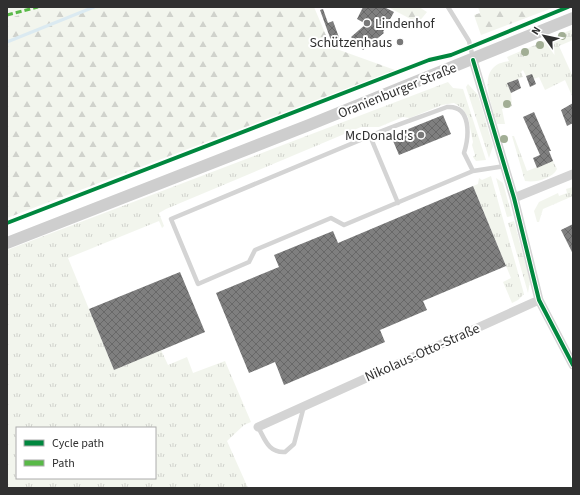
<svg xmlns="http://www.w3.org/2000/svg" width="580" height="495" font-family="'Source Sans 3',sans-serif">
<style>
.grass{fill:url(#grass-tufts);fill-rule:evenodd}
.forest{fill:url(#forest-firs)}
.garden{fill:#f2f5ed}
.lines{fill:none;stroke-linecap:round;stroke-linejoin:round}
.stream{stroke:#dbeaf1;stroke-width:3}
.building{fill:url(#building-cross-hatch)}
.lane{stroke:#d4d4d4;stroke-width:4.5}
.street{stroke:#d4d4d4;stroke-width:9}
.secondary{stroke:#cecece;stroke-width:12}
.quiet{stroke:#58b947;stroke-width:3;stroke-dasharray:6 3;stroke-linecap:butt}
.cycleway-casing{stroke:#fff;stroke-width:6}
.cycleway{stroke:#00873e;stroke-width:4}
.tree{fill:#a2ae95}
.poi-dot{fill:#787878;stroke:#fff;stroke-width:1.5}
.labels{text-anchor:middle;stroke-width:4;stroke-linejoin:round;paint-order:stroke}
.poi-label{font-size:14px;fill:#303030;stroke:#fff;text-anchor:end}
.street-label{font-size:14px;fill:#303030;stroke:#fff}
</style>
<defs>
<pattern id="grass-tufts" width="24" height="20" patternUnits="userSpaceOnUse"><rect width="24" height="20" fill="#f2f5ed"/><path d="M3 7l-1-3M5 7V3M7 7l1-3M15 17l-1-3M17 17v-4M19 17l1-3" fill="none" stroke="#d0d2cc"/></pattern>
<pattern id="forest-firs" width="22" height="20" patternUnits="userSpaceOnUse"><rect width="22" height="20" fill="#f2f5ed"/><path d="M5 1l3.5 6h-7zM16 11l3.5 6h-7z" fill="#d0d2cc"/></pattern>
<pattern id="building-cross-hatch" width="8" height="8" patternUnits="userSpaceOnUse"><rect width="8" height="8" fill="#7f7f7f"/><path d="M0 0l8 8M0 8l8-8" fill="none" stroke="#686868"/></pattern>
</defs>
<rect width="100%" height="100%" fill="#fff"/>
<path class="grass" d="M573 29V40L559 46 573 77V98L565 80 545 90 539 77 534 79 531 74 526 76 523 70 521 72 523 77 507 83 511 93 512 106 502 109 505 124H497C493 108 480 80 494 67 498 63 504 62 509 61L507 57Z
M448 82 453 88 463 89 486 160 476 161 473 157 475 155 472 145 473 142 468 117 462 108 454 103 442 105 410 118 403 117 379 127H361L166 209 159 213 164 226 162 228 159 221 68 258 114 370 161 350 168 365 187 357 193 373 225 361 251 422 244 425 227 441 248 488H7V250ZM17 428H155V478H17Z
M468 84 478 95 493 146 489 158 466 87Z
M512 136H514L527 171 553 161 557 169C552 179 535 183 525 181Z
M491 176 524 294 518 300 512 303 503 282 511 278 473 186 478 184 479 178 482 180Z
M496 178 503 183 512 216 507 217Z
M573 187V196L543 209 539 222H537L534 211 539 202 558 193 559 196 567 193 566 189Z
M514 221 530 281 528 293 508 223Z"/>
<path class="forest" d="M42 7H314L331 47 395 70 7 218V19Z
M388 7H419L427 12 418 23Z
M478 7H555L481 35 474 15 480 13Z"/>
<path class="garden" d="M7 7H42L7 19Z"/>
<g class="lines">
<path class="stream" d="M7 42 94 7"/>
</g>
<path class="building" d="M363 7H384L394 12 383 32 384 33 363 50 351 37 366 24 357 19Z
M323 9 328 23 333 21 341 43 333 46 320 10Z
M532 74 536 84 530 87 526 76Z
M518 79 521 88 511 93 507 83Z
M573 103V123L567 126 561 110Z
M534 112 551 151H549L553 161 537 168 533 158 540 155 523 117Z
M443 115 451 134 399 155 391 136Z
M473 186 506 266 423 301 427 310 380 330 385 342 284 385 275 362 249 373 216 293 279 267 274 255 333 231 338 243Z
M573 224V254L561 230Z
M180 272 205 332 114 370 89 309Z"/>
<g class="lines">
<path class="lane" d="M448 7 469 41 473 58
M370 136C395 125 421 117 447 107 472 105 469 137 464 153L473 171
M398 203 370 136 171 219 198 284 249 262 255 250 331 218 344 225 473 171 505 166
M258 427C265 439 268 453 285 452L294 444 304 406"/>
<path class="street" d="M473 60 514 198 539 300 573 365
M514 198 573 174
M258 427 539 300"/>
<path class="secondary" d="M7 243 309 125 573 18"/>
<path class="quiet" d="M7 15 38 7"/>
<defs>
<path id="cycleway" d="M473 60 514 198 539 300 573 365
M7 223 429 60 451 55 568 7"/>
</defs>
<use href="#cycleway" class="cycleway-casing"/>
<use href="#cycleway" class="cycleway"/>
</g>
<g class="tree">
<circle cx="562" cy="36" r="4"/>
<circle cx="540" cy="45" r="4"/>
<circle cx="525" cy="52" r="4"/>
<circle cx="507" cy="104" r="4"/>
<circle cx="504" cy="139" r="4"/>
</g>
<g class="poi-dot">
<circle cx="367" cy="23" r="4"/>
<circle cx="400" cy="42" r="4"/>
<circle cx="421" cy="135" r="4"/>
</g>
<g class="labels">
<g class="poi-label">
<text x="375" y="28" text-anchor="start">Lindenhof</text>
<text x="392" y="47">Schützenhaus</text>
<text x="413" y="140">McDonald's</text>
</g>
<g class="street-label">
<text transform="translate(397 90) rotate(-22)" y="5">Oranienburger Straße</text>
<text transform="translate(422 352) rotate(-24)" y="5">Nikolaus-Otto-Straße</text>
</g>
</g>
<rect width="580" height="495" fill="none" stroke="#303030" stroke-width="16"/>
<rect x="16" y="427" width="140" height="52" fill="#ffffff" stroke="#acacac"/>
<rect x="24" y="440" width="20" height="6" fill="#00873e" stroke="#acacac"/>
<text x="52" y="447" font-size="12" fill="#303030">Cycle path</text>
<rect x="24" y="460" width="20" height="6" fill="#58b947" stroke="#acacac"/>
<text x="52" y="467" font-size="12" fill="#303030">Path</text>
<g transform="translate(544 36) rotate(303)" stroke="#ffffff" stroke-width="3" paint-order="stroke">
<path d="M0-3L7 15L0 10L-7 15Z" fill="#303030"/>
<text y="-6" font-size="11" font-weight="bold" text-anchor="middle" fill="#303030">N</text>
</g>
</svg>
